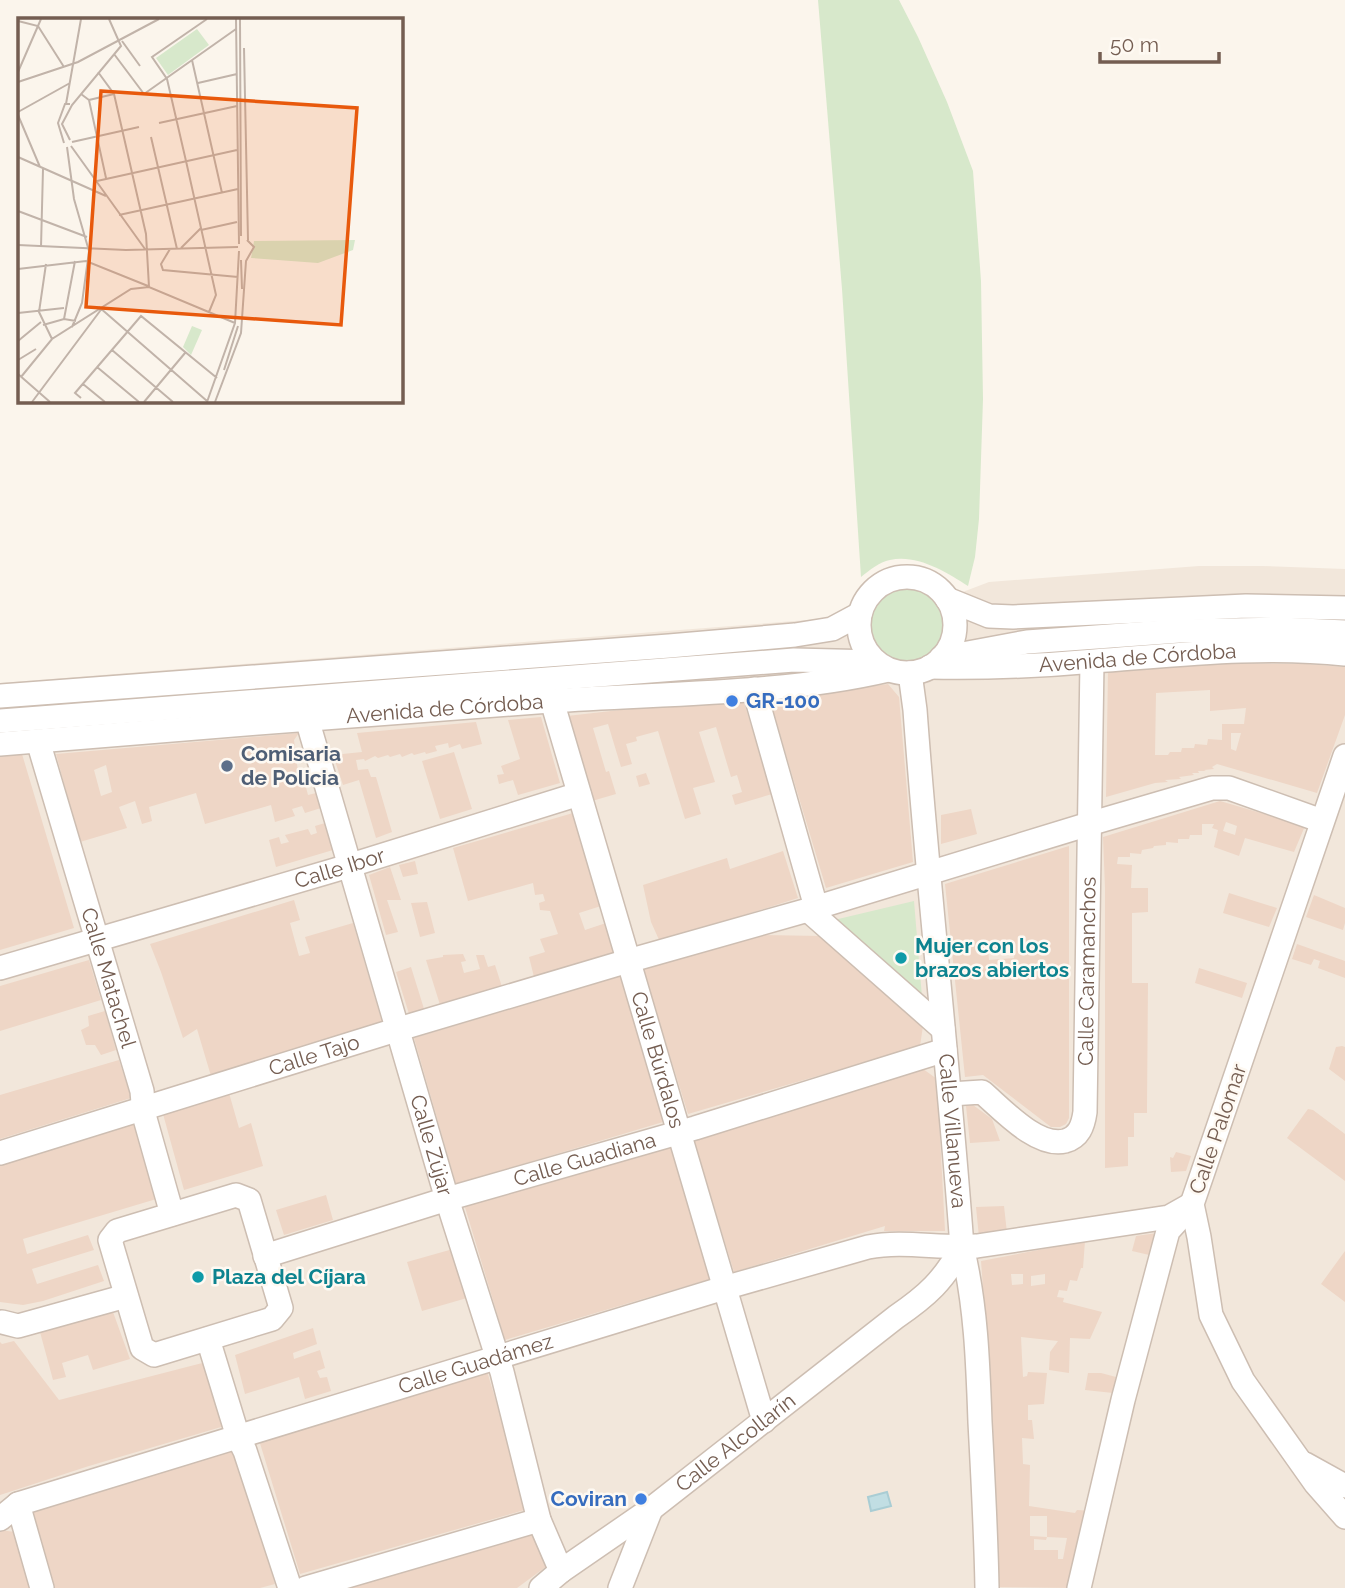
<svg xmlns="http://www.w3.org/2000/svg" width="1345" height="1588" font-family="Raleway,sans-serif">
<style>
.residential{fill:#f2e7db}
.green{fill:#d7e8cb}
.water{fill:#c1dee3;stroke:#a9cdd4;stroke-width:2}
.building{fill:#eed6c6;fill-rule:evenodd}
.lines{fill:none;stroke-linecap:round;stroke-linejoin:round}
.minor-casing{stroke:#cdbeb2;stroke-width:26}
.minor{stroke:#fff;stroke-width:23}
.shop-dot{fill:#3f7fe0;stroke:#fef9f2;stroke-width:2.5}
.service-dot{fill:#5c6f8a;stroke:#fef9f2;stroke-width:2.5}
.culture-dot{fill:#0f9aa8;stroke:#fef9f2;stroke-width:2.5}
.labels{text-anchor:middle;stroke-width:5;stroke-linejoin:round;paint-order:stroke}
.street-label{font-size:21px;fill:#745d51;stroke:#fef9f2}
.shop-label{font-size:21px;font-weight:bold;fill:#366cbe;stroke:#fef9f2;text-anchor:start}
.service-label{font-size:21px;font-weight:bold;fill:#4e5e75;stroke:#fef9f2;text-anchor:start}
.culture-label{font-size:21px;font-weight:bold;fill:#0d838f;stroke:#fef9f2;text-anchor:start}
.inset-road{fill:none;stroke:#c1b3a9;stroke-width:2}
.view{fill:#e8590c;fill-opacity:0.15;stroke:#e8590c;stroke-width:3.5}
.inset-edge{fill:none;stroke:#745d51;stroke-width:3.5}
</style>
<rect width="100%" height="100%" fill="#fbf5ec"/>
<path class="residential" d="M1199 566H1262L1345 569V1588H0V683L910 612 989 582Z"/>
<path class="green" d="M818 0H899L918 37 947 102 973 171 981 281 983 399 979 519 975 557 968 586C946 572 917 554 890 560 879 562 870 570 861 577L842 289Z
M871 625a36 36 0 1 1 72 0a36 36 0 1 1-72 0Z
M914 901 922 997 834 920Z"/>
<path class="water" d="M887 1492 891 1506 871 1511 868 1497Z"/>
<path class="building" d="M1208 663 1306 664 1345 667V715L1317 793 1217 764 1212 767 1214 769 1204 770 1206 771H1198L1199 773H1192L1194 775 1179 777 1181 779 1165 780 1168 782 1155 783 1106 797 1108 670ZM1210 690V711L1246 708 1244 724H1222V740L1208 739 1207 745 1195 744 1194 748H1182L1181 752H1170L1168 755H1155L1156 693ZM1231 733H1241L1236 751 1231 749Z
M888 684 899 697 913 862 826 888 770 701Z
M743 699 772 794 735 805 732 795 742 792 737 775 731 777 716 727 699 732 715 782 693 788 701 814 685 819 658 731 636 737 637 741 626 744 632 764 621 767 608 724 593 728 606 772 609 771 616 794 592 801 567 716 691 702Z
M541 717 560 783 518 795 513 780 499 784 497 775 504 774 501 766 520 759 508 720Z
M476 722 482 744 462 749 460 744 449 748 448 743 435 746 437 751 426 754 425 752 414 755 412 753 402 757 400 754 390 757 388 755 378 758 375 756 365 761 364 759 356 760 358 770 368 769 371 777H376L392 832 376 838 359 780 343 785 333 755 362 752 357 733Z
M299 733 294 740 298 772H302L308 795 316 793 321 808 305 813 302 806 292 809 295 816 275 822 271 805 205 824 196 793 149 807 152 821 142 824 135 801 119 807 127 828 80 842 56 754ZM106 765 112 792 101 796 94 770Z
M454 752 472 809 440 819 422 761Z
M22 754 74 928 0 950V756Z
M646 773 650 784 639 787 636 776Z
M1220 801 1305 826 1294 852 1245 838 1239 856 1214 847 1218 830 1212 828 1214 824H1202V835H1190L1189 839H1178V843L1166 842V845L1154 846 1153 848 1142 850 1141 854 1130 853V857H1118L1117 864 1132 865 1131 888H1148V912L1132 913V983H1148L1147 1106V1113H1134V1137H1128V1166L1105 1168V888L1103 837ZM1226 822 1237 826 1235 835 1223 831Z
M971 809 977 834 941 844V815Z
M573 813 601 906 579 913 585 930 606 923 616 953 615 956 535 981 529 957 545 952 540 939 558 934 550 911 540 910 539 903 545 901 543 894 535 895 533 883 468 901 453 848Z
M325 823 333 850 276 867 269 840 279 837 281 844 289 842 285 835 308 829 311 835 317 833 315 826Z
M1069 846V1118L1066 1124 1060 1127H1051L983 1075 965 1077 945 884ZM1015 948 1014 958 989 960 988 949Z
M783 851 798 898 660 942 651 922 643 885 727 858 730 869Z
M415 861 418 874 403 877 399 865Z
M390 867 401 900H387L398 932 386 935 369 875Z
M1229 893 1277 908 1269 927 1223 913Z
M1314 895 1345 908V923L1343 930 1306 917Z
M294 900 300 920 290 923 299 956 310 953 305 937 353 923 382 1022 211 1076 197 1029 183 1038 161 972 150 944Z
M427 902 435 933 420 937 411 903Z
M760 935 822 936 923 1026 920 1046 688 1114 643 969Z
M1297 944 1345 961V978L1318 968 1320 961 1314 959 1311 965 1292 959Z
M463 954 466 961 461 962 464 973 480 969 476 955H484L488 967 495 965 503 990 441 1008 426 960 443 957V955Z
M89 960 101 1000 0 1031V986Z
M411 967 425 1012 410 1017 396 972Z
M1199 968 1247 983 1242 998 1195 983Z
M620 976 663 1122 456 1184 414 1038Z
M105 1011 116 1050 101 1055 95 1045H86L81 1030 89 1026 88 1016Z
M1342 1046 1345 1047V1081L1329 1069 1336 1047Z
M119 1060 131 1098 0 1139V1095Z
M919 1066 937 1079 945 1231H884L885 1226 734 1272 693 1138Z
M229 1093 239 1128 251 1123 263 1166 184 1190 163 1114Z
M973 1105 992 1119 1000 1141 970 1143 966 1106Z
M1308 1109 1313 1110 1345 1134V1181L1287 1138Z
M140 1120 163 1197 23 1239 27 1254 88 1235 94 1250 32 1269 37 1284 98 1265 104 1281 43 1301 23 1305 0 1302V1162Z
M670 1145 710 1279 505 1340 464 1204Z
M1176 1152 1191 1156 1186 1171 1171 1172 1170 1157 1173 1158Z
M326 1195 333 1220 284 1235 276 1210Z
M1004 1206 1007 1233 979 1237 976 1207Z
M1157 1233 1158 1257 1132 1251 1136 1236Z
M1085 1241 1083 1268H1081L1077 1281 1070 1280 1067 1291 1059 1290 1057 1297 1064 1298 1063 1302 1102 1312 1090 1339 1070 1338 1069 1373 1049 1370 1050 1352 1058 1341 1021 1337 1023 1377 1027 1376 1028 1372 1047 1373 1044 1404 1028 1405V1420H1032L1034 1439 1022 1438 1023 1464 1030 1465 1029 1506 1075 1513 1077 1510 1093 1511 1074 1588 997 1587 993 1422 981 1261ZM1011 1274H1023V1284L1012 1285ZM1045 1274V1284L1031 1286V1276ZM1030 1516H1047V1537L1067 1538 1063 1559H1058V1550H1034V1539L1046 1540 1047 1537 1030 1536Z
M453 1249 467 1298 422 1311 407 1262Z
M1345 1251V1302L1321 1284Z
M113 1312 130 1359 93 1370 88 1355 62 1363 66 1377 53 1380 40 1332Z
M313 1328 317 1344 293 1353 294 1359 320 1350 325 1368 317 1371 320 1378 327 1377 331 1391 305 1399 299 1377 245 1394 235 1355Z
M14 1341 59 1400 210 1361 228 1425 89 1466 0 1495V1342L2 1344Z
M487 1371 528 1509 300 1574 259 1440Z
M1088 1373H1101L1116 1377 1113 1393 1085 1390Z
M236 1447 275 1584 260 1588H55L32 1509Z
M0 1530 15 1532 32 1588H0Z
M537 1532 547 1566 517 1588H347L466 1554Z"/>
<g class="lines">
<defs>
<g id="minor">
<circle cx="907" cy="625" r="48"/>
<path d="M947 599 989 616 1013 617 1246 606 1345 608"/>
<path d="M941 658 1027 642 1179 631 1280 629 1345 632"/>
<path id="s1" d="M930 667C985 668 1040 666 1095 661 1177 655 1263 645 1345 654"/>
<path id="s2" d="M910 673 915 710C928 889 949 1068 962 1247 976 1304 978 1364 980 1422 983 1478 986 1533 987 1588"/>
<path d="M754 689 816 907"/>
<path d="M0 696 669 646 795 635 832 629 860 614"/>
<path id="s3" d="M552 701 764 1421"/>
<path id="s4" d="M307 719 447 1199 502 1372 539 1520 561 1571"/>
<path d="M0 721 794 660 876 662"/>
<path id="s5" d="M38 741 142 1091 144 1115 172 1214"/>
<path id="s6" d="M0 744C183 729 367 714 550 701 661 693 781 695 888 670"/>
<path d="M1345 756 1192 1204 1199 1237 1211 1315 1243 1381 1316 1484 1345 1517"/>
<path d="M808 910 943 1029"/>
<path id="s7" d="M0 968 335 870 579 794"/>
<path id="s8" d="M950 1094 982 1092C1002 1109 1037 1148 1065 1141 1079 1137 1083 1126 1085 1112L1092 662"/>
<path id="s9" d="M0 1153 399 1029 628 961 808 910 1089 824 1212 788H1229L1322 821"/>
<path d="M236 1195 249 1200 281 1308 272 1319 154 1355 142 1348 110 1240 117 1231Z"/>
<path id="s10" d="M265 1256 447 1199 695 1128 945 1050"/>
<path d="M2 1322 18 1326 126 1296"/>
<path d="M208 1339 238 1437 245 1451 290 1588"/>
<path d="M1305 1464 1345 1486"/>
<path d="M18 1504 42 1588"/>
<path id="s11" d="M0 1519 18 1504 724 1288 868 1247C904 1240 940 1249 977 1246L1169 1217 1192 1204"/>
<path d="M306 1588 539 1520"/>
<path id="s12" d="M541 1588 561 1571 651 1509 896 1317C928 1295 943 1281 962 1247"/>
<path d="M620 1588 651 1509"/>
<path d="M1079 1588 1123 1400 1168 1231 1188 1209"/>
</g>
</defs>
<use href="#minor" class="minor-casing"/>
<use href="#minor" class="minor"/>
</g>
<g class="shop-dot">
<circle cx="732" cy="701" r="7"/>
<circle cx="641" cy="1499" r="7"/>
</g>
<circle class="service-dot" cx="227" cy="766" r="7"/>
<g class="culture-dot">
<circle cx="901" cy="958" r="7"/>
<circle cx="198" cy="1277" r="7"/>
</g>
<g class="labels">
<g class="street-label">
<text dy="7" stroke="none"><textPath href="#s1" startOffset="208">Avenida de Córdoba</textPath></text>
<text dy="7" stroke="none"><textPath href="#s6" startOffset="446">Avenida de Córdoba</textPath></text>
<text dy="7" stroke="none"><textPath href="#s7" startOffset="354">Calle Ibor</textPath></text>
<text dy="7" stroke="none"><textPath href="#s8" startOffset="310">Calle Caramanchos</textPath></text>
<text dy="7" stroke="none"><textPath href="#s5" startOffset="247">Calle Matachel</textPath></text>
<text dy="7" stroke="none"><textPath href="#s9" startOffset="329">Calle Tajo</textPath></text>
<text dy="7" stroke="none"><textPath href="#s3" startOffset="374">Calle Búrdalos</textPath></text>
<text transform="translate(1218 1129) rotate(-71)" y="7">Calle Palomar</text>
<text dy="7" stroke="none"><textPath href="#s2" startOffset="460">Calle Villanueva</textPath></text>
<text dy="7" stroke="none"><textPath href="#s4" startOffset="444">Calle Zújar</textPath></text>
<text dy="7" stroke="none"><textPath href="#s10" startOffset="334">Calle Guadiana</textPath></text>
<text dy="7" stroke="none"><textPath href="#s11" startOffset="502">Calle Guadámez</textPath></text>
<text dy="7" stroke="none"><textPath href="#s12" startOffset="243">Calle Alcollarín</textPath></text>
</g>
<g class="shop-label">
<text x="746" y="708">GR-100</text>
<text x="627" y="1506" text-anchor="end">Coviran</text>
</g>
<g class="service-label">
<text x="241" y="761">Comisaria<tspan x="241" dy="24">de Policia</tspan></text>
</g>
<g class="culture-label">
<text x="915" y="953">Mujer con los<tspan x="915" dy="24">brazos abiertos</tspan></text>
<text x="212" y="1284">Plaza del Cíjara</text>
</g>
</g>
<g transform="translate(18 18)">
<rect width="385" height="385" fill="#fbf5ec"/>
<path d="M179 11 191 27 150 57 138 40ZM337 222 335 232 300 245 233 240 236 223ZM174 308 184 312 173 337 165 329Z" fill="#d7e8cb"/>
<path class="inset-road" d="M189 1 134 39 149 61 168 143 198 277 191 294M218 1 221 226M222 1 223 218M0 3 20 8 46 49M104 23 122 48M226 30 230 222M96 36 126 76M174 42 204 175M0 54 23 1M80 54 96 76 128 216 131 269M0 64 60 44 141 1M180 65 219 56M63 76 71 82 88 160M126 76 218 11M71 82 96 76M48 86 63 1M0 94 52 65M0 97 22 149M141 105 219 88M133 119 159 231M52 122 44 106 54 87 103 28 91 1M54 124 121 109M46 125 40 105 47 86H52M53 128 127 231M49 129 56 181 71 233 64 285 54 309M0 139 88 178M79 163 219 132M0 193 69 219M101 197 220 171M183 212 219 204M0 227 108 232 220 229M23 229 25 151M163 230 183 210M152 231 143 246 145 252 220 259M223 242 224 271M28 246 21 294 34 321M0 251 68 243 130 268M81 289 189 383M0 295 46 290M46 301 57 243M25 307 46 301 58 303M0 323 23 304M94 332 155 384M0 342 18 331M79 349 121 384M206 352 220 308M0 356 32 384M3 359 34 321 113 271 131 269 217 305M65 366 87 384M63 380 57 375 123 298 199 360M14 384 85 289M126 384 167 335M189 384 217 305 221 233M197 384 223 315 228 243 236 229 229 222"/>
<path class="view" d="M83 73 339 90 323 307 68 289Z"/>
<rect width="385" height="385" class="inset-edge"/>
</g>
<path d="M1100 52v10h119v-10" fill="none" stroke="#745d51" stroke-width="3.5"/>
<text x="1110" y="52" font-size="21" fill="#745d51" stroke="#fef9f2" stroke-width="5" paint-order="stroke">50 m</text>
</svg>
